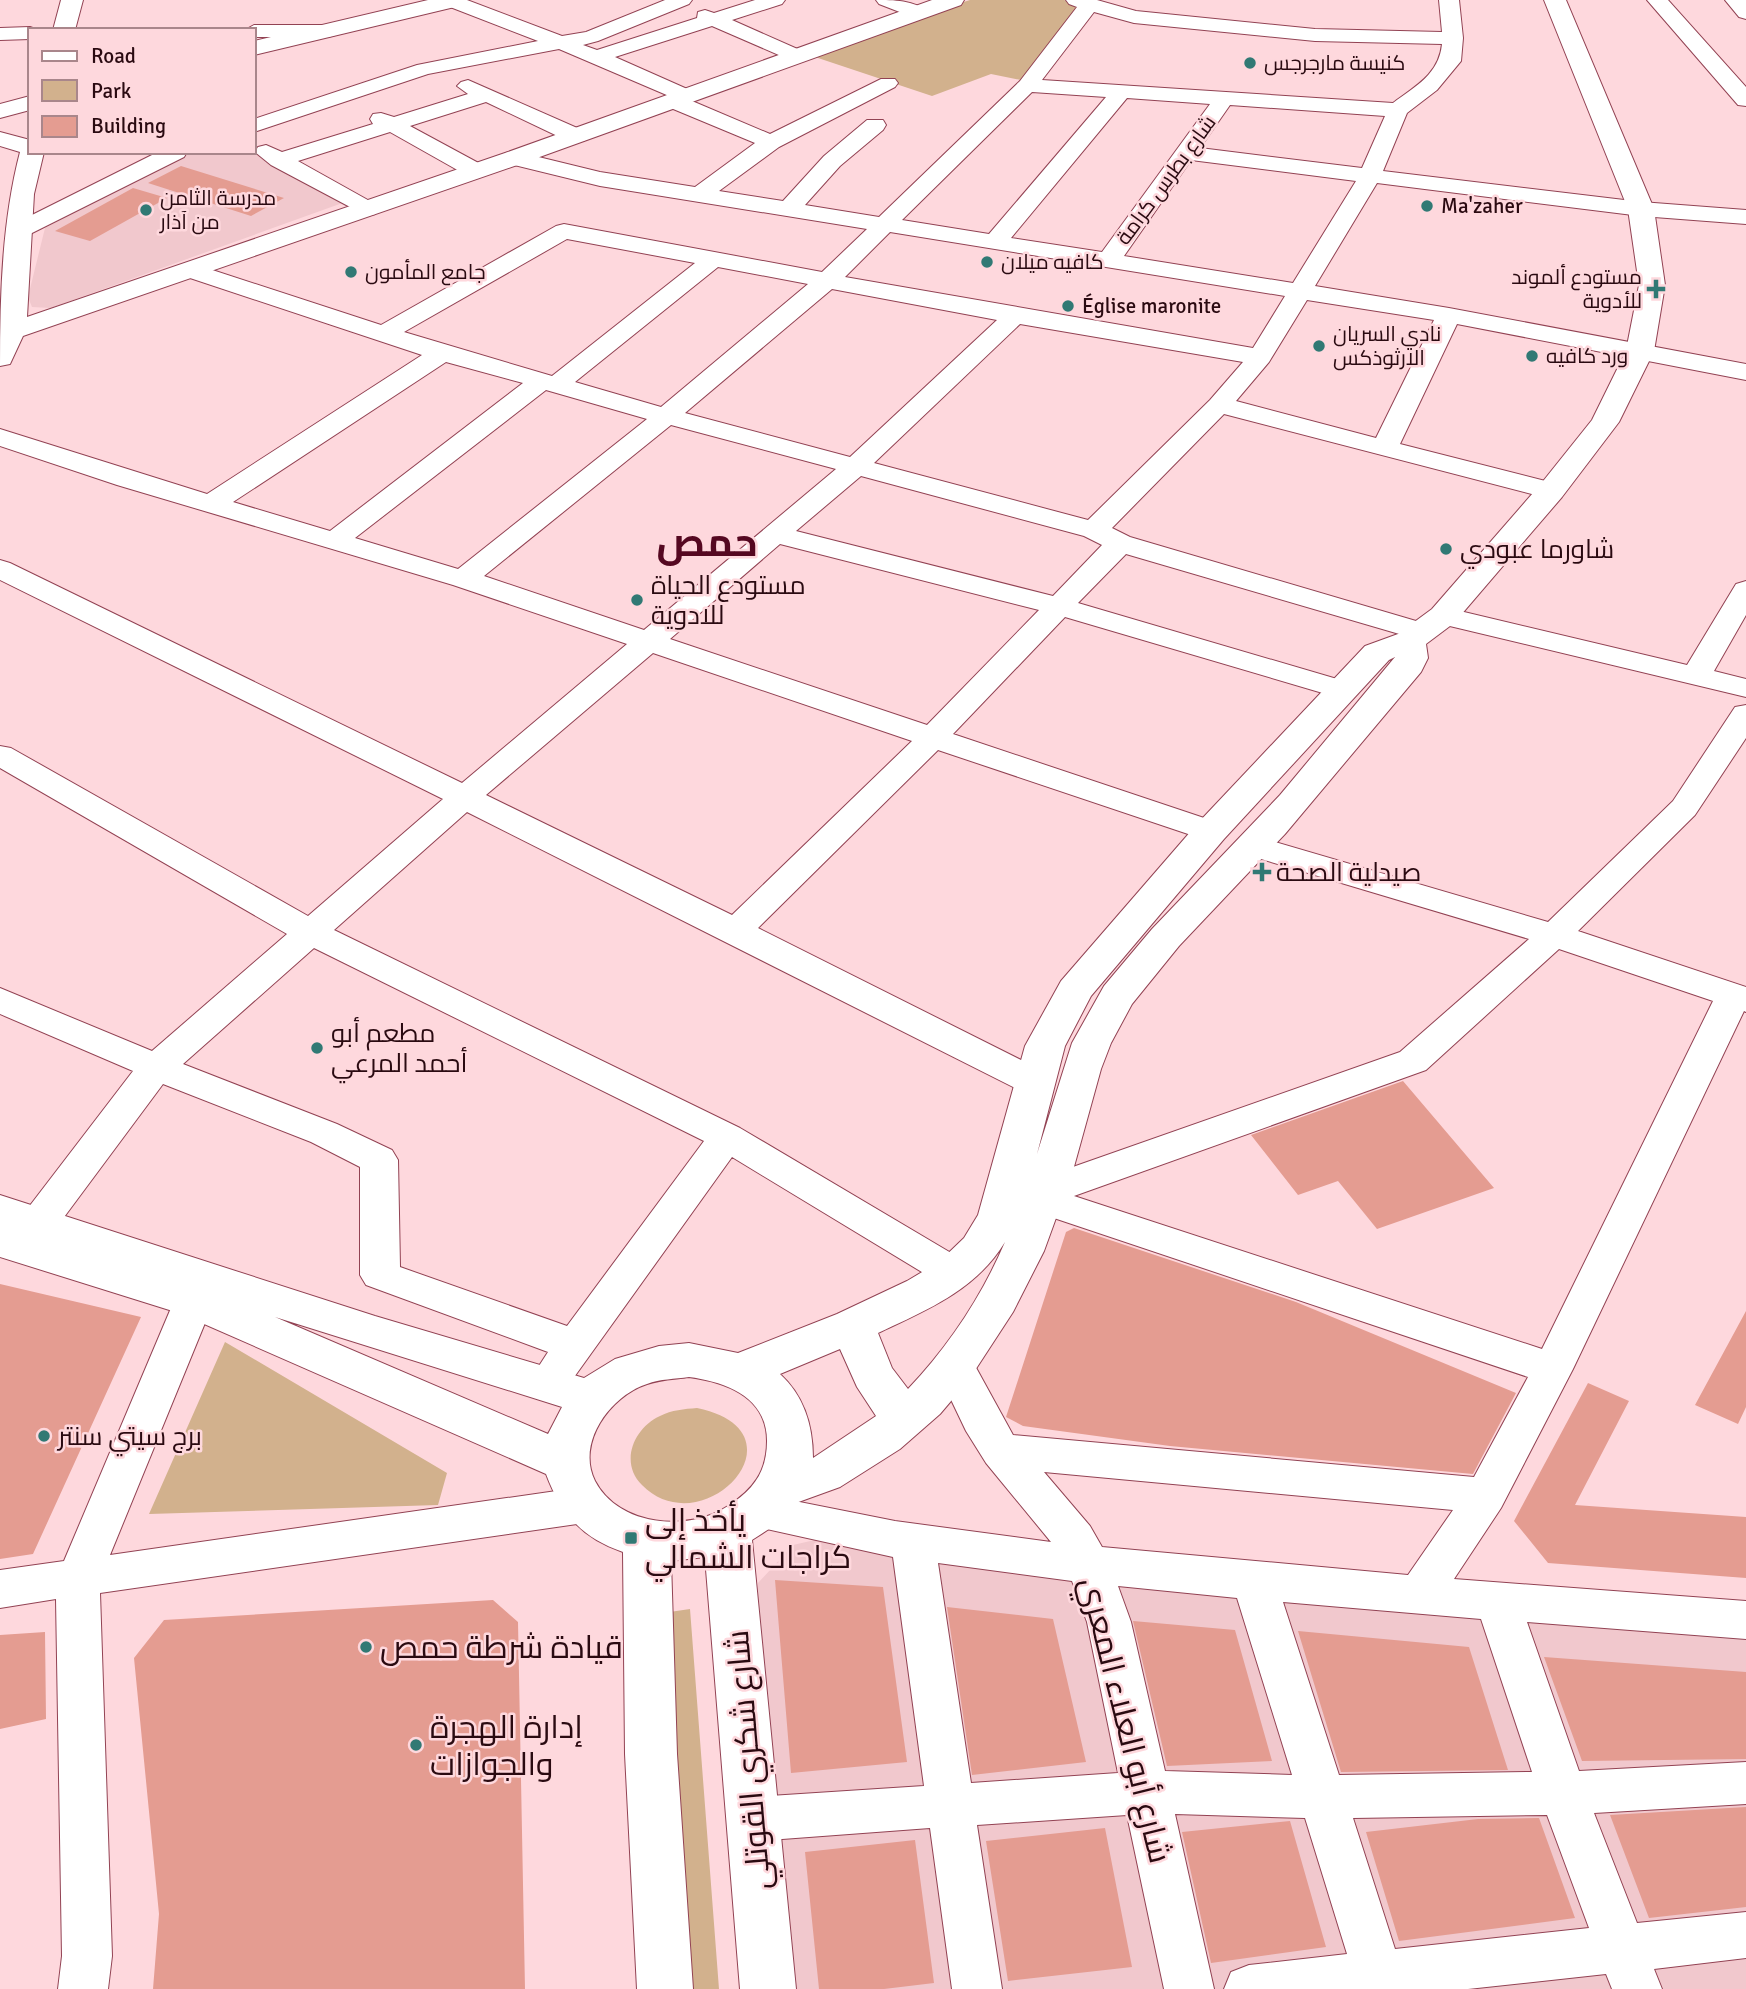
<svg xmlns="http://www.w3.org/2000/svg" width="1746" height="1989" font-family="Signika,Cairo,sans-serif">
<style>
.built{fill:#f1c8cd}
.green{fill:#d2b18d}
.building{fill:#e49c91}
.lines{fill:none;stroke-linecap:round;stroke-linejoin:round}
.minor-casing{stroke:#924253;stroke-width:2}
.major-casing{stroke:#924253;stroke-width:2}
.minor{fill:#fff;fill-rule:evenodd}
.major{fill:#fff;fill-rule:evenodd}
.poi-dot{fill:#317974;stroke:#fed8dd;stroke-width:2.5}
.labels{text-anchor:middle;stroke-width:5;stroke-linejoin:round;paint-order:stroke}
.far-poi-label{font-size:21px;fill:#2a0a11;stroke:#fed8dd;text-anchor:start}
.far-street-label{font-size:21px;fill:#2a0a11;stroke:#fed8dd}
.poi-label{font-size:26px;fill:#2a0a11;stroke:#fed8dd;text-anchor:start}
.near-poi-label{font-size:32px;fill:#2a0a11;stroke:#fed8dd;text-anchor:start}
.near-street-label{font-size:32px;fill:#2a0a11;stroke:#fed8dd}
.town-label{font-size:40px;font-weight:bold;fill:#550821;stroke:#fed8dd}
</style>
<rect width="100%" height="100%" fill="#fed8dd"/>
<path class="built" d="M254 151 348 201 51 308 32 307 28 297 45 228 174 158 190 152Z
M832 1536 1746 1620V1989H768L754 1819 758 1583 793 1545Z"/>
<path class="green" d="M970 0H1064L1079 5 1021 80 991 74 932 96 803 53Z
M225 1342 447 1473 438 1505 149 1514Z
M697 1408C811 1432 703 1547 642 1485 619 1462 634 1428 660 1416 672 1410 684 1409 697 1408Z
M690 1609 719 1989H679L656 1614Z"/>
<path class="building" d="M181 166 284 198 251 216 148 183Z
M133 188 167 198 90 241 55 231Z
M1403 1081 1494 1188 1377 1229 1338 1181 1298 1195 1251 1135Z
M1074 1228 1296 1302 1516 1393 1473 1474 1170 1446 1023 1426 1006 1417 1066 1232Z
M0 1284 141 1317 33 1554 0 1559Z
M1746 1311V1407L1738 1424 1695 1405Z
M1588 1383 1629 1401 1575 1505 1746 1517V1578L1548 1563 1514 1521Z
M775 1580 883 1587 907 1762 791 1773Z
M493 1600 518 1622 525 1989H153L159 1914 134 1658 164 1620Z
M947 1607 1053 1619 1086 1762 972 1775Z
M1133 1621 1235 1630 1272 1761 1167 1766Z
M1298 1631 1469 1647 1508 1770 1341 1772Z
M45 1632 46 1719 0 1729V1635Z
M1544 1657 1746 1672V1759L1582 1761Z
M1746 1807V1907L1649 1918 1610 1815Z
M1539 1818 1575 1918 1399 1941 1366 1832 1478 1819Z
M1290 1821 1326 1947 1211 1963 1182 1832Z
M1105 1828 1132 1967 1008 1981 986 1841Z
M915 1840 934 1983 884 1989H819L805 1852Z"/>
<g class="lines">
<defs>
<path id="minor" d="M443 0H467L562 36 586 32 665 0H692L689 4 598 41 583 45 597 50 697 18 698 12 705 10 714 13 755 0H785L782 4 732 20 802 51 805 55 802 59H788L712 26 615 57 694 92 698 96 692 101 770 134 881 79H895L898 83 895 87 779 147 719 191 783 201 824 156 867 120H883L886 125 883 130 840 166 805 205 879 217 1020 81 1077 7 1069 4 1066 0H1097L1136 11 1315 29 1442 32 1439 0H1459L1463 38 1461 61 1437 90 1407 113 1383 171 1641 202 1746 210V224L1641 216 1377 183 1315 286 1449 308 1746 364V380L1457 324 1400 444 1561 485 1565 491 1561 497 1551 499 1224 414 1112 528 1130 537 1433 626 1438 632 1433 638 1423 641 1413 638 1126 554 1078 603 1354 684 1358 690 1354 696 1343 699 1065 617 953 734 1222 824 1227 831 1222 838 1211 841 1200 838 938 750 758 928 1047 1073 1052 1082 1047 1091 1034 1095 1021 1091 467 812 334 930 740 1128 968 1263 974 1273 968 1283 954 1288 940 1283 732 1157 562 1394 548 1399 534 1394 528 1383 548 1352 366 1285 360 1275V1167L311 1142 163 1084 53 1232 39 1236 25 1232 20 1222 25 1212 133 1071 0 1014V988L152 1051 287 934 0 768V746L11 748 308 916 443 799 0 580V560L10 563 462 783 627 644 453 585 117 485 0 446V429L207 494 422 355 181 275 177 270 181 265H197L381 325 556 226 564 224 822 272 867 229 600 186 506 163 503 158 506 153 514 151 600 172 695 187 755 143 666 106 663 101 669 96 559 49 428 74 254 132V119L417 65 538 41 445 5ZM1094 12 1134 23 1315 41 1442 44C1439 74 1416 86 1393 103L1042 80ZM1032 92 1106 97 989 234 902 220ZM1127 98 1210 104 1102 252 1011 238ZM1230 105 1385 116 1362 168 1200 148ZM1191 160 1356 181 1293 283 1124 256ZM890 232 1285 296 1253 348 845 277ZM567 239 695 263 552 376 404 332ZM718 267 808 284 661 407 575 382ZM832 289 997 320 850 457 685 413ZM1307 300 1434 320 1376 438 1236 401 1269 362ZM1020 324 1243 362 1210 400 1088 520 874 463ZM446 362 523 383 330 531 233 502ZM546 390 647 419 458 569 355 538ZM671 425 836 469 644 630 484 576ZM861 476 1084 536 1102 545 1053 596 796 531ZM780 544 1039 610 927 725 670 639ZM653 653 912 741 732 915 486 795ZM314 948 704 1141 567 1326 400 1267 398 1160 392 1150 337 1124 183 1064Z
M876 0C893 0 915 0 927 12L924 16H910L879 4Z
M1647 0H1668L1746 87V106L1738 105Z
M1725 0H1746V19L1739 17Z
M254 25H328L335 27 338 31 335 35 328 37H254V30H245Z
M30 27 38 30H30V39L0 40V28Z
M468 80 584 131 587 136 584 141H568L486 102 410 126 484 166 487 171 484 176H468L390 132 298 161 375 204 378 209 375 214 367 216 271 165 255 152 258 147 266 145 282 152 373 124 370 119 373 114 381 113 394 117 468 94 457 86 461 82Z
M158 152H187L184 157 28 235H12L8 230 12 225Z
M1746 581V615L1714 671 1746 679V697L1433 622 1428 616 1433 610 1443 607 1687 665 1736 584Z
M1746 705V738L1695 815 1578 931 1746 987V1012L1744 1011 1573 1369 1501 1508 1454 1579 1746 1601V1639L1527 1622 1579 1771 1746 1762V1804L1594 1813 1637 1923 1746 1912V1958L1654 1969 1662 1989H1612L1606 1974 1468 1989H1224L1231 1972 1249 1965 1347 1954 1305 1818 1175 1814 1214 1989H1164L1127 1815 977 1825 1002 1989H952L930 1828 754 1841 737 1834 730 1819 737 1804 754 1797 924 1786 893 1557 744 1524 738 1512 744 1500 759 1494 895 1521 1051 1542 986 1463 966 1431 934 1364 940 1353 954 1348 968 1353 1013 1435 1474 1477 1528 1377 1030 1210 1024 1200 1033 1181 1400 1052 1529 939 1241 853 1237 846 1241 839 1253 836 1265 839 1548 922 1673 801 1735 707ZM1559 949 1713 1001 1542 1349 1074 1196 1426 1070ZM1044 1472 1453 1510 1408 1575 1102 1547 1090 1526ZM938 1563 1072 1581 1087 1622 1118 1773 971 1783ZM1118 1586 1237 1598 1292 1775 1165 1771 1131 1622ZM1283 1602 1481 1619 1532 1772 1339 1775ZM1547 1815 1589 1928 1395 1949 1353 1818Z
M194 1286 208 1290 214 1301 110 1555 584 1487 599 1493 605 1505 599 1517 584 1523 100 1593 112 1956 108 1989H58L62 1956 56 1599 0 1608V1570L64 1561 174 1301 180 1290Z"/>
<path id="major" d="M61 0H83L75 30H53Z
M428 0H466L463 5 254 55V41Z
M932 0H964L961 5 523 163 23 336 10 364 0 366C0 295 2 221 20 152L0 146V132L30 140V152H44L34 194 27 317 505 153Z
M1544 0H1566L1654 209 1665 285 1654 351 1619 422 1562 497 1454 623 1426 644 1428 658 1421 672 1285 834 1179 946 1132 1004 1111 1043 1101 1069 1072 1174 1044 1251 1013 1312 968 1381 940 1414 900 1449 840 1487 793 1504 772 1527 752 1540 796 1989H740L705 1557 671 1561 677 1754 693 1989H637L625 1754 623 1552C582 1538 561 1514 546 1474L179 1313 0 1257V1195L375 1316 584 1378 615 1359 659 1346 689 1343 738 1353 837 1314 907 1281 939 1262 964 1238 978 1215 1025 1046 1061 981 1198 823 1365 646 1398 634 1432 609 1540 485 1592 420 1626 351 1639 285 1628 209ZM1395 657 1280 795 1152 929 1104 986 1072 1043 1037 1154 1065 1046 1091 996 1224 839 1389 660ZM1005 1242C982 1296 948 1347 908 1389L892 1368 878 1333C927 1310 976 1290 1005 1242ZM275 1317 562 1407 548 1434ZM840 1349 857 1387 876 1416 813 1458C813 1425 804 1396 780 1374ZM689 1377C726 1382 767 1397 767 1441 767 1472 753 1490 728 1506 689 1532 619 1527 595 1481 576 1443 610 1396 647 1384 660 1379 675 1379 689 1377Z
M30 96V110L0 118V104Z"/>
</defs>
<use href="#minor" class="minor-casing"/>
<use href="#major" class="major-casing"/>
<use href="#minor" class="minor"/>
<use href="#major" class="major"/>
</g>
<g class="poi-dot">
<circle cx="1250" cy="63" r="7"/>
<circle cx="1427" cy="206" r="7"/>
<circle cx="146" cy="210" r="7"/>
<circle cx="987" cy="262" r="7"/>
<circle cx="351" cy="272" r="7"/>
<path d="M1652.5 278.5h7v7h7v7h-7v7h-7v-7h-7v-7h7z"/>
<circle cx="1068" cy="306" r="7"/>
<circle cx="1319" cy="346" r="7"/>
<circle cx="1532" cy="356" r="7"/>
<circle cx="1446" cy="549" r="7"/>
<circle cx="637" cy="600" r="7"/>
<path d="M1258.5 861.5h7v7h7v7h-7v7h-7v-7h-7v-7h7z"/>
<circle cx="317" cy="1048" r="7"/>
<circle cx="44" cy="1436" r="7"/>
<rect x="624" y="1531" width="14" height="14" rx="3.5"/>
<circle cx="366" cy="1647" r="7"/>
<circle cx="416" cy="1745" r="7"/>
</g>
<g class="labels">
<g class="far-poi-label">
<text x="1264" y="70">كنيسة مارجرجس</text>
<text x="160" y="205">مدرسة الثامن<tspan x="160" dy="24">من آذار</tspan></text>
<text x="1441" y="213">Ma'zaher</text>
<text x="1001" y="269">كافيه ميلان</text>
<text x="365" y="279">جامع المأمون</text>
<text x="1642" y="284" text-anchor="end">مستودع ألموند<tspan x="1642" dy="24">للأدوية</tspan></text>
<text x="1082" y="313">Église maronite</text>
<text x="1333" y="341">نادي السريان<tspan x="1333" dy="24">الارثوذكس</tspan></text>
<text x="1546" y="363">ورد كافيه</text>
</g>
<g class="far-street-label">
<text transform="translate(1166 180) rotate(-54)" y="7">شارع بطرس كرامة</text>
</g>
<g class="poi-label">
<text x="1460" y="558">شاورما عبودي</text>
<text x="651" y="594">مستودع الحياة<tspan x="651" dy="30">للادوية</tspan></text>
<text x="1276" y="881">صيدلية الصحة</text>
<text x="331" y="1042">مطعم أبو<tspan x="331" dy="30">أحمد المرعي</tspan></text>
<text x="58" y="1445">برج سيتي سنتر</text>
</g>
<g class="near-poi-label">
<text x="645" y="1531">يأخذ إلى<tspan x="645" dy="37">كراجات الشمالي</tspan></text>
<text x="380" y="1658">قيادة شرطة حمص</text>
<text x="430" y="1738">إدارة الهجرة<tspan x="430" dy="37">والجوازات</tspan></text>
</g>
<g class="near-street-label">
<text transform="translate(1126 1720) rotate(76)" y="11">شارع أبو العلاء المعري</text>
<text transform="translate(748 1760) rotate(-95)" y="11">شارع شكري القوتلي</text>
</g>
<g class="town-label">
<text x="707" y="556">حمص</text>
</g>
</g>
<rect x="28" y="28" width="228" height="126" fill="#fed8dd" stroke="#a9868b" stroke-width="2"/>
<rect x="42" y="51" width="35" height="10" fill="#ffffff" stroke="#a9868b" stroke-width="2"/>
<text x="91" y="63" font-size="21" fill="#2a0a11">Road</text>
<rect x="42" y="80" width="35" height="21" fill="#d2b18d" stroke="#a9868b" stroke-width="2"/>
<text x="91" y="98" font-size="21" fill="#2a0a11">Park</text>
<rect x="42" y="116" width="35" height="21" fill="#e49c91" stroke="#a9868b" stroke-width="2"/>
<text x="91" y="133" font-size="21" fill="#2a0a11">Building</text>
</svg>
